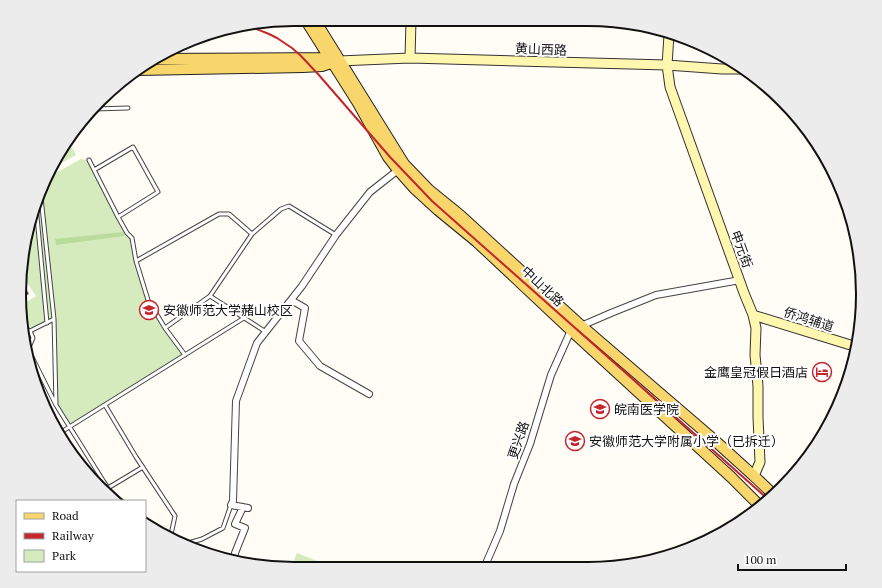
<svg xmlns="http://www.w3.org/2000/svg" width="882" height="588" font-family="'PT Serif','Noto Sans SC',serif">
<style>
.green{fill:#d5ebbd}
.forest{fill:#b9dc9c}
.building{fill:#5a524d}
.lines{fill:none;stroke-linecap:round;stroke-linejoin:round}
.lane-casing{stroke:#444;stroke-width:5}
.street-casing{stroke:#444;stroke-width:8}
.secondary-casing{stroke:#333;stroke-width:11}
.primary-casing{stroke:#222;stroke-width:12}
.lane{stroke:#fff;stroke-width:3}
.street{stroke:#fff;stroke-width:6}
.secondary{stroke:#fff6b0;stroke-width:9}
.primary{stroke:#f9d66b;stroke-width:10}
.rail{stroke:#c4262e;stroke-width:2}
.labels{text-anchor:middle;stroke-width:4;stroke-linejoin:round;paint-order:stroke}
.street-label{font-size:13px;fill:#111;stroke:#fff}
.poi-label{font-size:13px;fill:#111;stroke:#fff;text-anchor:start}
.rim{fill:none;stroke:#111;stroke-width:2}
</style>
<rect width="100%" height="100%" fill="#fffdf5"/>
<path class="green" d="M68 141 76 155 51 169Z
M81 159 87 160 127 232 132 238 148 300 185 355 69 427 56 405 53 319 40 323 32 328 27 325H24L22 305 36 296 20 272 25 251 27 250 26 248 40 190H43L42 185 45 179Z
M297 553 333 567H291Z"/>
<path class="forest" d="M124 232V236L56 245 55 239Z"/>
<path class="building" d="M20 278 29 294 22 298Z"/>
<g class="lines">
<defs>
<path id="lane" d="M94 109 128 108
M89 160 118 217 127 233 132 238 136 261 148 300 165 328 185 355
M94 170 133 147 158 192 118 217
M40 188 54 319 56 405
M36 206 47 323
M136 261 219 214H229L252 234 281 209 289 206 336 235
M210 296 266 332
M25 328 30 331 33 338 30 345 27 347
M165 328 210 296 252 234
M30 331 54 319
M27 347 56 405 104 482 108 488 143 467
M105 405 136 457 175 516 170 539
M58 434 244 318
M185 544 202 539 223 528 231 505"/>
<path id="street" d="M291 300 305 308 299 341 320 366 369 394
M581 326 611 313 656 295 740 280
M248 508 231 505 233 501 236 401 257 343 302 286 336 235 370 192 398 170
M234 559 235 553 245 528 235 524 243 507
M484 568 500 531 514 484 530 444 551 375 572 328"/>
<path id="secondary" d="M669 35 667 65 670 87 744 293 753 315 756 328 755 355 758 386V417L760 462 754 476
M410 58 411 20
M339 61 410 58 667 65 722 69H743
M753 315 857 347"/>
<path id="primary" d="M305 19 358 103 388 157 398 170 414 188 438 210 477 242 574 333 731 477 761 507
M314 19 404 164 429 190 461 216 577 322 712 438 754 476 774 495
M154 59 329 58 333 59
M137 70 303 67 322 66 337 61"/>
</defs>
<use href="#lane" class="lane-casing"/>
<use href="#street" class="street-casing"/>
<use href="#secondary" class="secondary-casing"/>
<use href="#primary" class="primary-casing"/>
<use href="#lane" class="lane"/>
<use href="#street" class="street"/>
<use href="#secondary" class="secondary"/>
<use href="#primary" class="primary"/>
<path class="rail" d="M249 26 269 34 277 38 292 48 300 55 318 74 390 157 432 201 769 500"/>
</g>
<defs>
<symbol id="university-ring" viewBox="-11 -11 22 22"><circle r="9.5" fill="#fff" stroke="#c4262e" stroke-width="1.5"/><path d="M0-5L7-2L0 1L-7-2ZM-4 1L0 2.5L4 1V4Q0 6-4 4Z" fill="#c4262e"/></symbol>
<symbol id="hotel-ring" viewBox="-11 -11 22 22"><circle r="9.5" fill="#fff" stroke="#c4262e" stroke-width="1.5"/><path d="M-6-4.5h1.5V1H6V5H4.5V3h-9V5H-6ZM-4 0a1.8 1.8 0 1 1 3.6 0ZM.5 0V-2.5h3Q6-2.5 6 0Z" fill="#c4262e"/></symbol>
<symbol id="school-ring" viewBox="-11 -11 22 22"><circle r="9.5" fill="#fff" stroke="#c4262e" stroke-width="1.5"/><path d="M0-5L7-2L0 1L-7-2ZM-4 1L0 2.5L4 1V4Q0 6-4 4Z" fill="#c4262e"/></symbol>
</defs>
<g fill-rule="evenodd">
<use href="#university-ring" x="138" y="299" width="22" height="22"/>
<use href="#hotel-ring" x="811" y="361" width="22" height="22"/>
<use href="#university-ring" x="589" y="398" width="22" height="22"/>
<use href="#school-ring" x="564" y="430" width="22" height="22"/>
</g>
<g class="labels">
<g class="street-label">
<text transform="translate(541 49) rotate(2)" y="5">黄山西路</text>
<text transform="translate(742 249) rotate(70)" y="5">申元街</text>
<text transform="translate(543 286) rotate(43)" y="5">中山北路</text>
<text transform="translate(809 319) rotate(18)" y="5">侨鸿辅道</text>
<text transform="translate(518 440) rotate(-71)" y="5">更兴路</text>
</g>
<g class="poi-label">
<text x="163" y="315">安徽师范大学赭山校区</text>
<text x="808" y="377" text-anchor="end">金鹰皇冠假日酒店</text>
<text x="614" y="414">皖南医学院</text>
<text x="589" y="446">安徽师范大学附属小学（已拆迁）</text>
</g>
</g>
<path d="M0 0H882V588H0ZM294 26H588A268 268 0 0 1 856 294V294A268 268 0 0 1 588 562H294A268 268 0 0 1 26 294V294A268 268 0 0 1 294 26Z" fill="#ececec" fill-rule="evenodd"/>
<path class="rim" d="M294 26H588A268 268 0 0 1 856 294V294A268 268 0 0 1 588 562H294A268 268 0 0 1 26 294V294A268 268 0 0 1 294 26Z"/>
<rect x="16" y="500" width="130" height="72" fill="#ffffff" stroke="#a0a0a0"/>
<rect x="24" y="513" width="20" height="6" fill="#f9d66b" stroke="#a0a0a0"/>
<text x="52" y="520" font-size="12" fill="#111111">Road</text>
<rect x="24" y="533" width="20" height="6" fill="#c4262e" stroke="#a0a0a0"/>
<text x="52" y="540" font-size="12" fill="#111111">Railway</text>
<rect x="24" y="550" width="20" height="12" fill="#d5ebbd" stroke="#a0a0a0"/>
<text x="52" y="560" font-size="12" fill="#111111">Park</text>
<path d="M738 564v6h108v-6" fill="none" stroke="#111111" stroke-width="2"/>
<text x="744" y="564" font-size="12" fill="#111111" stroke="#ffffff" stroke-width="3" paint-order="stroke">100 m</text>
</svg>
